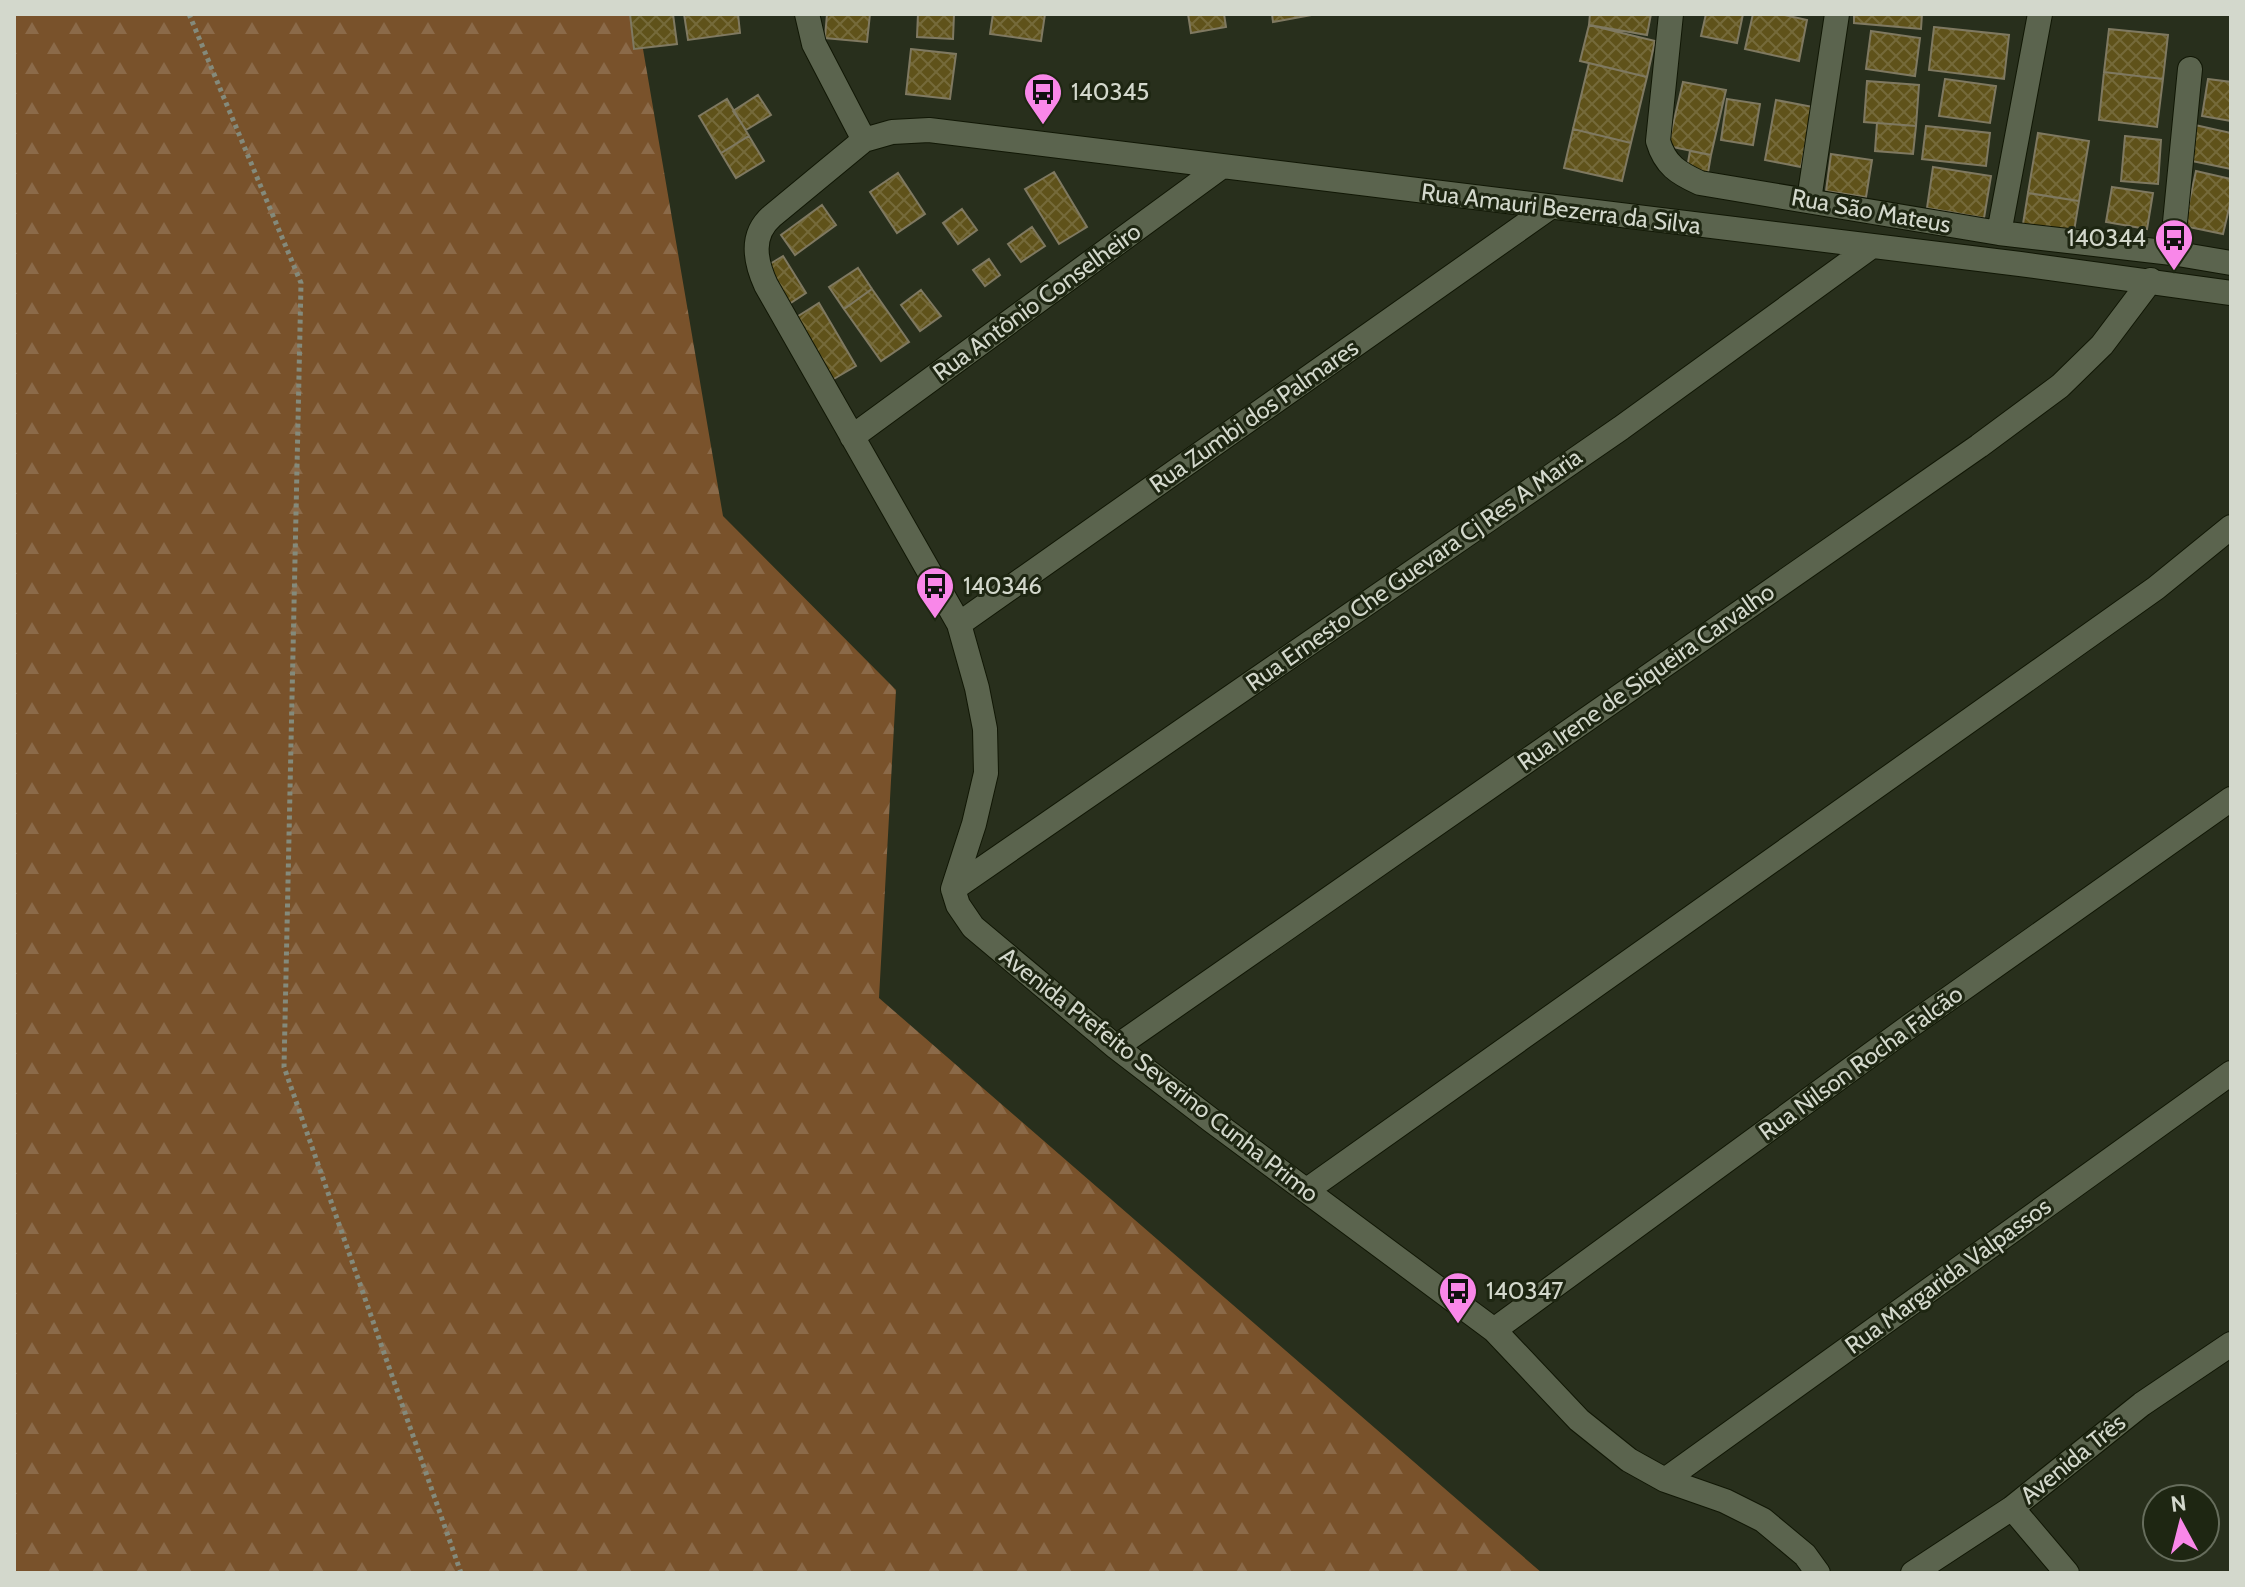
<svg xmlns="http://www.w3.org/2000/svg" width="2245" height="1587" font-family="Cabin,sans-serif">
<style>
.forest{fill:url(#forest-firs)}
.building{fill:url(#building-cross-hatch);stroke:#7f7961;stroke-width:2}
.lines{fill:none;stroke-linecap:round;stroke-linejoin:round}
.street-casing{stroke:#111705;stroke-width:26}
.secondary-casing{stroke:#111705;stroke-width:26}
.path{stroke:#848a7b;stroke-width:5;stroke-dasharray:4 4;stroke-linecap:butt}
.street{stroke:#5b644e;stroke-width:24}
.secondary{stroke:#5b644e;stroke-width:24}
.labels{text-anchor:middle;stroke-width:6;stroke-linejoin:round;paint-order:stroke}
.poi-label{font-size:24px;fill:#d3d8cc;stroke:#1e2612;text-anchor:start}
.street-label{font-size:24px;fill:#d3d8cc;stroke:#1e2612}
</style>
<defs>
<pattern id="forest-firs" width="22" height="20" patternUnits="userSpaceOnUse" patternTransform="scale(2)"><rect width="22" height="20" fill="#79522b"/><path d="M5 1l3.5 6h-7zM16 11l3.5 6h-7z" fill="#8b6a49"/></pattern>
<pattern id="building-cross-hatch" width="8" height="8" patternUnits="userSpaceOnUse" patternTransform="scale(2)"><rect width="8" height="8" fill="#5f521a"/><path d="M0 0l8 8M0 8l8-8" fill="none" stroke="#756a3a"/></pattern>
</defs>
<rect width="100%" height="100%" fill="#282f1c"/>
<path class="forest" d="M14 14H637L723 516 896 690 879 998 1542 1573H14Z"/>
<path class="building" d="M630 14H673L677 44 634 49Z
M684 14H738L740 33 688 40Z
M827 14H870L867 42 825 38Z
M918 14H954L953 39 917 37Z
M993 14H1045L1041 41 990 34Z
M1188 14H1224L1226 27 1191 33Z
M1272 14H1317L1273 22Z
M1590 14H1651L1647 35 1589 25Z
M1706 14H1743L1737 43 1701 36Z
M1753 14H1780L1807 20 1799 61 1745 49Z
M1854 14H1922L1921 29 1854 23Z
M1589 25 1655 41 1647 77 1580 61Z
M1934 27 2009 35 2004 79 1929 70Z
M2109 29 2168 35 2163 79 2104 72Z
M1871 31 1920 38 1915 76 1866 69Z
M911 49 956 54 950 99 906 94Z
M1589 63 1647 77 1631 143 1573 129Z
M2104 72 2163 79 2157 127 2099 120Z
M1945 79 1996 86 1990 123 1939 116Z
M2208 79 2231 82V121L2202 116Z
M1867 81 1919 85 1916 126 1864 122Z
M1683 82 1726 90 1711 155 1668 146Z
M758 95 771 115 746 130 733 111Z
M727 99 749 136 721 153 699 116Z
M1727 99 1760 104 1753 145 1721 140Z
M1776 100 1813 107 1801 167 1765 160Z
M1877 123 1916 126 1913 154 1875 151Z
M2195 125 2231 133V169L2187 160Z
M1926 126 1990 133 1986 166 1922 159Z
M1573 129 1631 143 1622 181 1564 168Z
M2038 133 2089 141 2079 201 2028 193Z
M749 136 764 161 736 178 721 153Z
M2125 136 2161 140 2158 184 2121 181Z
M1690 151 1711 155 1707 178 1686 174Z
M1831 154 1872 160 1866 197 1826 191Z
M1933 167 1991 176 1984 218 1927 208Z
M2196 171 2231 179V200L2223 234 2184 226Z
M1054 172 1087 227 1059 244 1025 189Z
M898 173 925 214 897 233 870 192Z
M2112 187 2153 193 2147 229 2106 222Z
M2028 193 2079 201 2074 231 2023 224Z
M822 205 836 225 795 255 781 235Z
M962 209 977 230 958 244 943 223Z
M1032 227 1045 246 1021 262 1008 244Z
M783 256 806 293 789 304 765 267Z
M989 259 1000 275 985 286 973 270Z
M858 268 872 289 844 309 829 287Z
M872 289 909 342 881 361 844 309Z
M921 290 941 316 920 331 901 305Z
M819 303 856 366 832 380 795 318Z"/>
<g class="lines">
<defs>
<path id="street" d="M807 14 814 44 864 140
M1671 14 1658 141C1665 165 1678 173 1700 183L1999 233 2172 253 2231 263
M1809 200 1837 14
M1999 233 2040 14
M2172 253 2190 69
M852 437 1221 167
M959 624 1549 208
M953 889 1621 428 1872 246
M1116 1047 1979 446 2060 386 2102 345 2151 280
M1307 1190 2156 588 2231 527
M1494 1330 1910 1026 2231 799
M1665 1480 2231 1073
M1818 1573 1805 1555 1763 1520 1725 1501 1665 1480 1629 1460 1579 1420 1494 1330 1211 1120 1116 1047 973 927 958 905 953 889 974 824 986 773 985 729 977 688 959 624 766 285C755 261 750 235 772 216L864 140 892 132 929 130 2020 264 2231 293"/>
<path id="secondary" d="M2012 1508 2067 1573
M1913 1573 2012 1508 2142 1404 2231 1344"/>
</defs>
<use href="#street" class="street-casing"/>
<use href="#secondary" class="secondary-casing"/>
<path class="path" d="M189 14 301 283 284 1067 461 1573"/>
<use href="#street" class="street"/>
<use href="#secondary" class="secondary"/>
</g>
<defs>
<symbol id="bus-pin" viewBox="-11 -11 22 30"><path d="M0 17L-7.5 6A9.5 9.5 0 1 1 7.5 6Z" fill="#f987e9" stroke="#1e2612"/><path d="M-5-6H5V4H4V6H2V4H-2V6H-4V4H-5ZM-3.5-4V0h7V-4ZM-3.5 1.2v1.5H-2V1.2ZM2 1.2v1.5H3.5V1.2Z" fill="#111"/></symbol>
</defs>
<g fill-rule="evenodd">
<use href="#bus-pin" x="1021" y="70" width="44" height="60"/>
<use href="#bus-pin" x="2152" y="216" width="44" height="60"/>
<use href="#bus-pin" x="913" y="564" width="44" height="60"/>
<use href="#bus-pin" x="1436" y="1269" width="44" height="60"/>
</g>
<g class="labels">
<g class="poi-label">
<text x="1071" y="100">140345</text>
<text x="2146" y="246" text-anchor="end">140344</text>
<text x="963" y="594">140346</text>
<text x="1486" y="1299">140347</text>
</g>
<g class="street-label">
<text transform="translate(1561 209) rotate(7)" y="8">Rua Amauri Bezerra da Silva</text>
<text transform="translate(1871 211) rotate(10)" y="8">Rua São Mateus</text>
<text transform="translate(1037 302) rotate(-36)" y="8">Rua Antônio Conselheiro</text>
<text transform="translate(1254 416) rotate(-35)" y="8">Rua Zumbi dos Palmares</text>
<text transform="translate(1414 570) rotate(-35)" y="8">Rua Ernesto Che Guevara Cj Res A Maria</text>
<text transform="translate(1646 677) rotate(-35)" y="8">Rua Irene de Siqueira Carvalho</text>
<text transform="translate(1861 1063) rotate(-36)" y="8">Rua Nilson Rocha Falcão</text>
<text transform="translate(1159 1075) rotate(38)" y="8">Avenida Prefeito Severino Cunha Primo</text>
<text transform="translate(1948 1276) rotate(-36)" y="8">Rua Margarida Valpassos</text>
<text transform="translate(2073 1459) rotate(-39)" y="8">Avenida Três</text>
</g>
</g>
<rect width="2245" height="1587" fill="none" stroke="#d3d8cc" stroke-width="32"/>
<g transform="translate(2181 1523) rotate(353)"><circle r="38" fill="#1e2612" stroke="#666d5c" stroke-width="2"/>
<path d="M0-6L14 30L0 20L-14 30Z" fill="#f987e9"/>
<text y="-12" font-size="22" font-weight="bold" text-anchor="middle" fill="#d3d8cc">N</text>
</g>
</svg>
